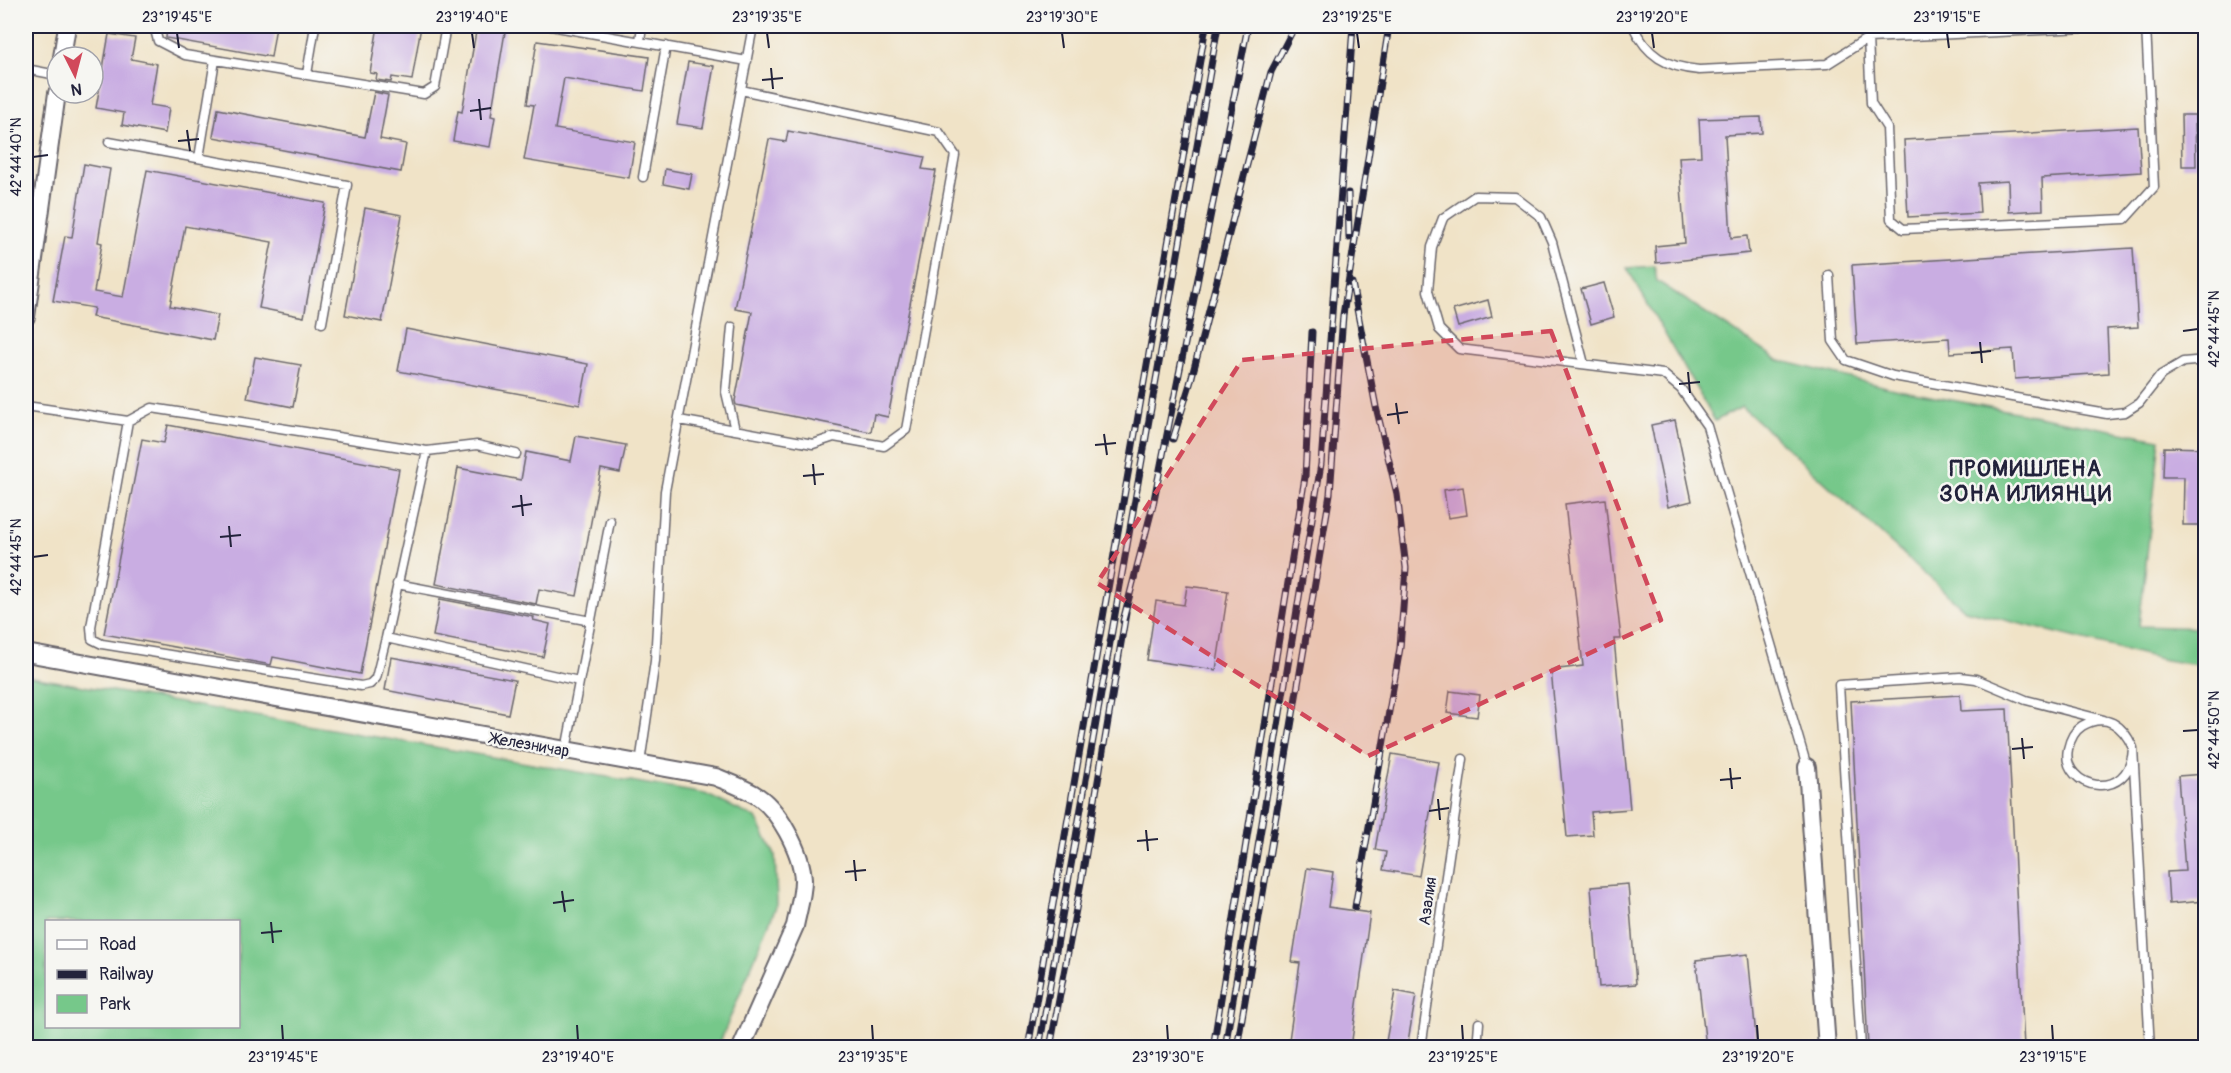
<svg xmlns="http://www.w3.org/2000/svg" width="2231" height="1073" font-family="Pangolin,sans-serif">
<style>
.green{fill:#76c88a;stroke:#4c7562;stroke-width:1.5;fill-rule:evenodd}
.building{fill:#c9ade2}
.lines{fill:none;stroke-linecap:round;stroke-linejoin:round}
.lane-casing{stroke:#6a666c;stroke-width:11}
.street-casing{stroke:#6a666c;stroke-width:20}
.lane{stroke:#fff;stroke-width:8}
.street{stroke:#fff;stroke-width:16}
.rail-casing{stroke:#22223b;stroke-width:7}
.rail{stroke:#f6f6f2;stroke-width:4.5;stroke-dasharray:14;stroke-linecap:butt}
.marked{fill:#d1495b;fill-opacity:0.2;stroke:#d1495b;stroke-width:4.5;stroke-dasharray:12 8;stroke-linejoin:round}
.ticks{fill:none;stroke:#22223b;stroke-width:2}
.labels{text-anchor:middle;stroke-width:5;stroke-linejoin:round;paint-order:stroke}
.street-label{font-size:16px;fill:#22223b;stroke:#f6f6f2}
.district-label{font-size:22px;font-weight:bold;letter-spacing:1.5px;fill:#22223b;stroke:#f6f6f2}
.neatline{fill:none;stroke:#22223b;stroke-width:2}
.ticks-label{font-size:15px;text-anchor:middle;fill:#22223b}
</style>
<rect width="100%" height="100%" fill="#f6f6f2"/>
<filter id="ink" filterUnits="userSpaceOnUse"><feTurbulence type="fractalNoise" baseFrequency=".0167" numOctaves="2"/><feDisplacementMap in="SourceGraphic" scale="12" xChannelSelector="R" yChannelSelector="G"/><feConvolveMatrix kernelMatrix="1 2 1 2 8 2 1 2 1" color-interpolation-filters="sRGB"/></filter>
<filter id="wash" filterUnits="userSpaceOnUse"><feTurbulence type="fractalNoise" baseFrequency=".008" numOctaves="4" result="noise"/><feDisplacementMap in="SourceGraphic" scale="24" xChannelSelector="R" yChannelSelector="G"/><feGaussianBlur stdDeviation="1.35" result="paint"/><feColorMatrix in="noise" values="0 0 0 0 0 0 0 0 0 0 0 0 0 0 0 0 0 1.4 0 .05"/><feComposite in="paint" operator="in"/></filter>
<g filter="url(#wash)">
<rect width="100%" height="100%" fill="#f0e3c7"/>
<path class="green" d="M1654 266 1657 281 1778 360 1898 390 2160 439 2139 626 2205 628V666L2165 660 1965 610 1742 407 1715 421 1627 268Z
M26 676 705 794 756 818 775 855 777 904 718 1047H26ZM46 922H238V1026H46Z"/>
<g id="blocks">
<path class="building" d="M167 26H276L271 57 166 38Z
M378 26H421L412 80 392 77 391 82 376 80 377 74 370 73Z
M477 26H506L491 116 495 117 490 147 453 141 458 111 462 112Z
M109 34 135 38 131 59 157 64 150 105 169 108 165 133 122 125 124 113 96 108Z
M537 41 649 57 644 91 564 78 555 129 635 142 629 178 524 160 534 105 527 104Z
M688 62 714 66 703 128 677 124Z
M374 92 388 95 380 139 406 144 401 172 213 137 218 109 365 137Z
M2181 115H2195L2196 166H2182Z
M1761 117 1762 133 1725 135 1731 238 1747 236 1749 253 1656 263 1655 246 1685 243 1679 157 1701 156 1699 119Z
M2138 127 2141 172 2042 178 2043 210 2009 212 2008 181 1978 183 1980 213 1908 217 1904 140Z
M788 131 925 157 922 169 936 171 888 417 874 414 871 432 736 405 735 401 752 312 735 309 769 139 786 142Z
M84 164 110 169 98 242 102 243 94 292 123 297 147 170 325 203 304 317 259 308 272 242 185 226 170 306 218 315 213 340 92 317 94 308 53 301 65 236 72 237Z
M665 169 692 174 689 189 663 184Z
M365 208 402 215 382 322 345 315Z
M2133 248 2138 327 2107 329 2109 373 2015 379 2013 349 1950 353 1949 338 1857 344 1852 265Z
M1604 283 1614 317 1591 324 1581 289Z
M1488 300 1492 317 1458 327 1453 310Z
M406 329 588 364 580 405 398 371Z
M255 357 301 365 293 407 247 398Z
M1675 420 1692 501 1668 507 1651 425Z
M168 425 399 469 360 674 273 657 271 665 104 634 142 439 164 443Z
M576 436 626 445 620 473 601 469 577 596 539 589 536 604 436 584 458 468 521 480 526 452 571 461Z
M2164 447 2205 448V525H2183L2184 477H2163Z
M1463 487 1467 515 1448 518 1444 490Z
M1605 499 1621 639H1614L1630 809 1591 812 1593 835 1567 837 1551 670 1583 666 1565 504Z
M1187 586 1228 591 1216 670 1147 660 1156 601 1184 605Z
M440 599 534 617 533 620 550 624 543 657 433 636Z
M391 657 515 680 508 714 385 690Z
M1450 691 1480 695 1477 717 1447 713Z
M1960 695 1961 711 2007 709 2024 1047H1868L1851 701Z
M1392 754 1439 762 1419 876 1383 870 1386 852 1375 850Z
M2205 774V901L2169 904 2167 872 2185 871 2178 776Z
M1307 868 1333 872 1328 907 1370 913 1351 1047H1288L1300 963 1292 962Z
M1628 884 1636 984 1599 987 1591 887Z
M1748 954 1757 1047H1706L1696 960Z
M1395 991 1416 995 1407 1047H1385Z"/>
</g>
</g>
<g filter="url(#ink)">
<use href="#blocks" fill-opacity="0" stroke="#6a666c" stroke-width="1.5"/>
<g class="lines">
<defs>
<path id="lane" d="M154 26 158 41 185 55 424 94 435 87 446 26
M551 26 747 61
M1633 26C1647 56 1666 67 1699 70L1827 64 1868 38 2127 26
M1868 38 1871 103 1887 128 1891 219 1903 229 2125 219 2154 187 2146 26
M640 41 642 26
M26 69 57 75
M307 74 315 26
M109 142 347 185 322 323
M199 158 215 60
M643 177 666 46
M1829 275 1833 341 1846 360 1893 376 2107 414 2125 412 2139 403 2161 375 2183 362 2206 360
M732 327 726 392 735 430
M1584 364 1552 242 1541 217 1515 197 1475 196 1443 218 1432 247 1428 291 1439 329 1459 349 1663 374 1681 389 1707 426 1807 767
M26 406 128 421 152 408 427 451 477 445 516 454
M679 420 813 444 834 437 884 446 906 430 955 155 939 132 741 90
M128 421 91 627 92 639 102 644 361 686 370 684 376 678 386 638 427 451
M397 584 591 621
M386 638 579 681
M2133 748C2131 805 2060 789 2068 749 2070 740 2074 731 2082 726 2106 712 2123 725 2133 748L2150 1048
M566 750 610 521
M640 763 655 661 665 491 753 26
M1421 1048 1463 759
M1477 1048 1479 1023
M1861 1048 1839 685 1960 677 1976 679 2026 700 2104 720"/>
<path id="street" d="M62 57 67 26
M26 317 57 93
M26 653 716 777C728 782 742 787 754 794 778 807 802 853 803 880 803 895 798 911 795 926L741 1048
M1807 767 1827 1048"/>
</defs>
<use href="#lane" class="lane-casing"/>
<use href="#street" class="street-casing"/>
<use href="#lane" class="lane"/>
<use href="#street" class="street"/>
<defs>
<path id="rail" d="M1348 193 1349 238
M1352 283 1376 407 1397 494 1406 568 1400 648 1355 907
M1173 439 1190 384 1271 72 1295 26
M1123 621 1153 505 1248 26
M1028 1048 1206 26
M1039 1048 1218 26
M1050 1048 1082 877 1126 613
M1213 1048 1305 477 1312 332
M1225 1048 1321 464 1353 26
M1237 1048 1330 494 1343 315 1389 26"/>
</defs>
<use href="#rail" class="rail-casing"/>
<use href="#rail" class="rail"/>
</g>
</g>
<path class="marked" d="M1551 331 1661 620 1368 756 1097 583 1242 360Z"/>
<path class="ticks" d="M177 33 179 48M472 33 474 48M767 33 769 48M1062 33 1064 48M1357 33 1359 48M1652 33 1654 48M1947 33 1949 48M771 68 773 89M762 80 783 78M479 99 481 120M470 111 491 108M187 130 190 151M178 141 199 139M33 157 48 155M2183 331 2198 329M1980 342 1982 363M1971 353 1991 351M1688 372 1690 393M1679 384 1700 382M1396 403 1399 424M1387 415 1408 412M1104 434 1107 455M1095 445 1116 443M813 464 815 485M803 476 824 474M521 495 523 516M512 507 532 504M229 526 231 547M220 537 241 535M33 557 48 555M2183 731 2198 730M2022 738 2024 759M2012 749 2033 747M1730 768 1732 789M1720 780 1741 778M1438 799 1440 820M1429 811 1449 808M1146 830 1148 851M1137 841 1158 839M854 860 856 881M845 872 866 870M562 891 565 912M553 903 574 900M271 922 273 943M261 933 282 931M282 1025 283 1040M577 1025 578 1040M872 1025 873 1040M1167 1025 1168 1040M1462 1025 1463 1040M1757 1025 1758 1040M2052 1025 2053 1040"/>
<g class="labels">
<g class="street-label">
<text transform="translate(530 744) rotate(10)" y="6">Железничар</text>
<text transform="translate(1427 901) rotate(-82)" y="6">Азалия</text>
</g>
<g class="district-label">
<text x="2026" y="476">ПРОМИШЛЕНА<tspan x="2026" dy="25">ЗОНА ИЛИЯНЦИ</tspan></text>
</g>
</g>
<rect width="2231" height="1073" fill="none" stroke="#f6f6f2" stroke-width="66"/>
<rect x="45" y="920" width="195" height="108" fill="#f6f6f2" stroke="#a1a1a9" stroke-width="1.5"/>
<rect x="57" y="940" width="30" height="9" fill="#ffffff" stroke="#a1a1a9" stroke-width="1.5"/>
<text x="99" y="950" font-size="18" fill="#22223b">Road</text>
<rect x="57" y="970" width="30" height="9" fill="#22223b" stroke="#a1a1a9" stroke-width="1.5"/>
<text x="99" y="980" font-size="18" fill="#22223b">Railway</text>
<rect x="57" y="995" width="30" height="18" fill="#76c88a" stroke="#a1a1a9" stroke-width="1.5"/>
<text x="99" y="1010" font-size="18" fill="#22223b">Park</text>
<g transform="translate(75 75) rotate(174)"><circle r="28" fill="#f6f6f2" stroke="#a1a1a9" stroke-width="1.5"/>
<path d="M0-4.5L10 22L0 15L-10 22Z" fill="#d1495b"/>
<text y="-9" font-size="16" font-weight="bold" text-anchor="middle" fill="#22223b">N</text>
</g>
<rect x="33" y="33" width="2165" height="1007" class="neatline"/>
<g class="ticks-label">
<text x="177" y="22">23°19'45"E</text>
<text x="472" y="22">23°19'40"E</text>
<text x="767" y="22">23°19'35"E</text>
<text x="1062" y="22">23°19'30"E</text>
<text x="1357" y="22">23°19'25"E</text>
<text x="1652" y="22">23°19'20"E</text>
<text x="1947" y="22">23°19'15"E</text>
<text transform="translate(16 157) rotate(-90)" y="5">42°44'40"N</text>
<text transform="translate(2214 329) rotate(-90)" y="5">42°44'45"N</text>
<text transform="translate(16 557) rotate(-90)" y="5">42°44'45"N</text>
<text transform="translate(2214 730) rotate(-90)" y="5">42°44'50"N</text>
<text x="283" y="1062">23°19'45"E</text>
<text x="578" y="1062">23°19'40"E</text>
<text x="873" y="1062">23°19'35"E</text>
<text x="1168" y="1062">23°19'30"E</text>
<text x="1463" y="1062">23°19'25"E</text>
<text x="1758" y="1062">23°19'20"E</text>
<text x="2053" y="1062">23°19'15"E</text>
</g>
</svg>
